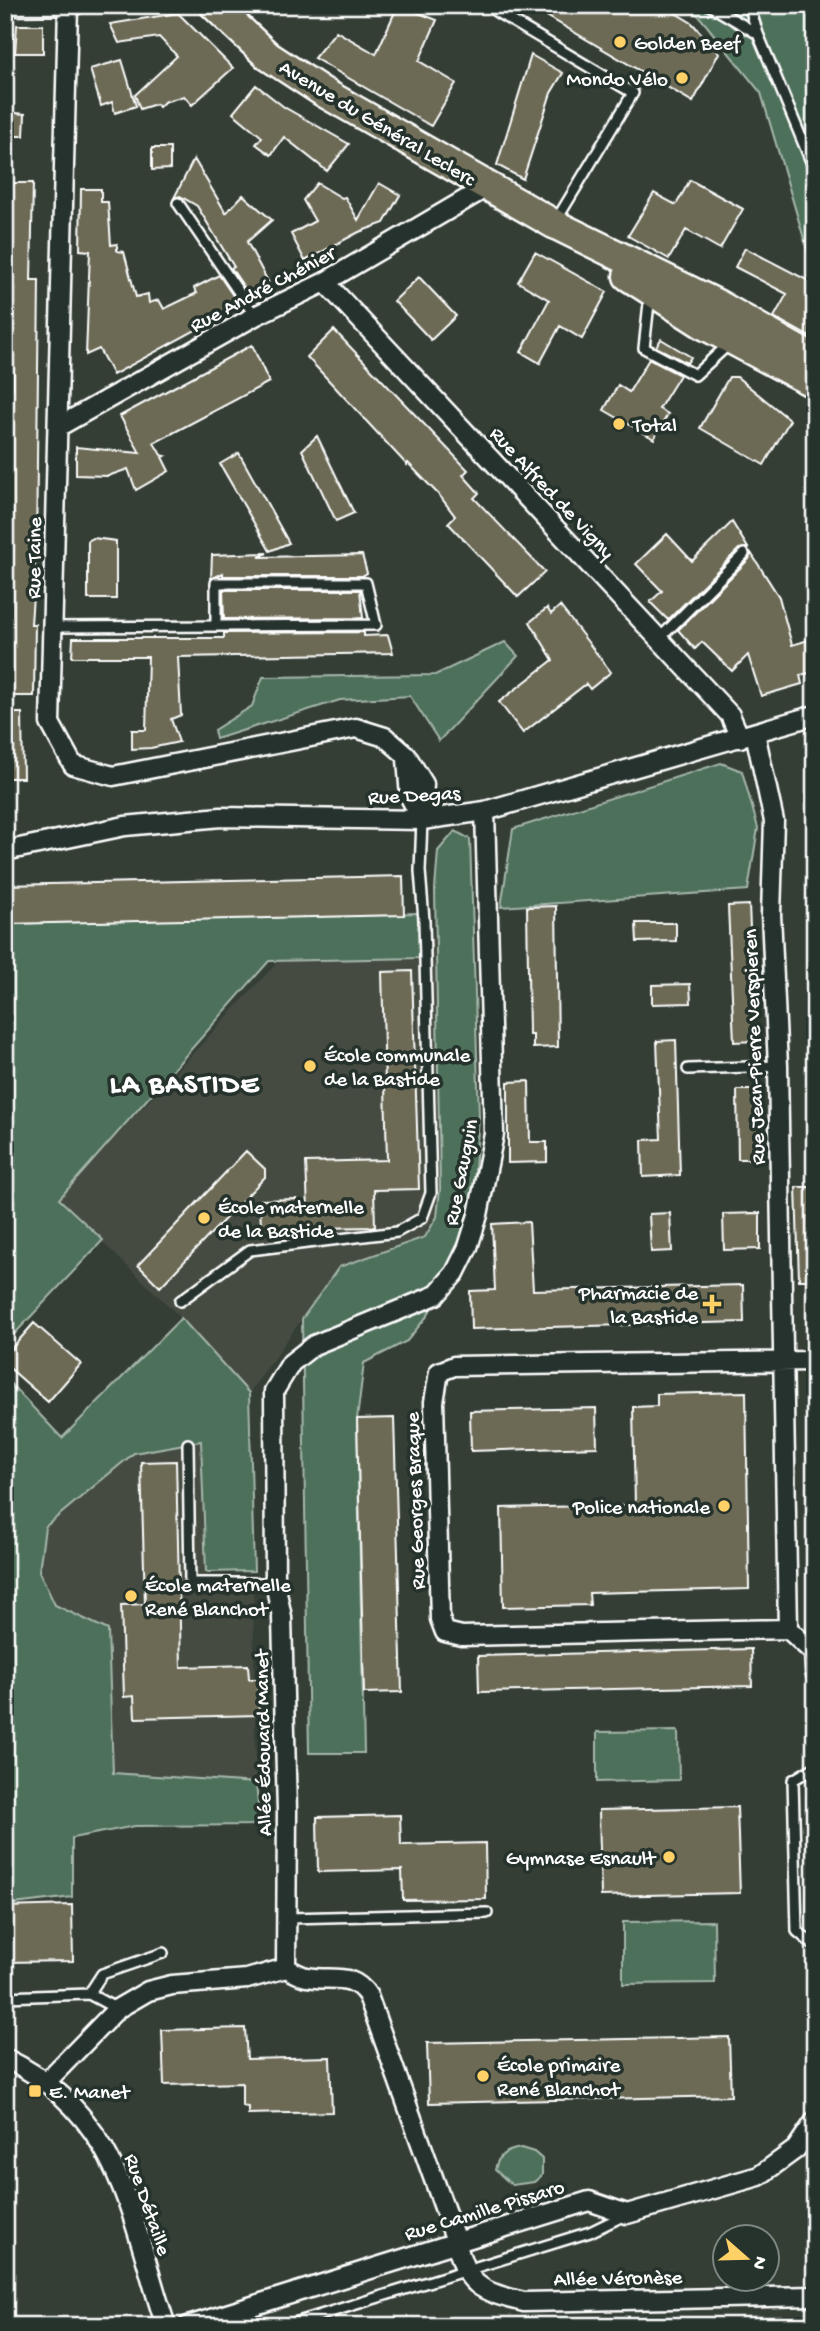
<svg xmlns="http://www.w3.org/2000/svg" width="820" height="2331" font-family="'Gochi Hand',sans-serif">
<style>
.built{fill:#454b3f}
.green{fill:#4e6f5a;stroke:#a6b7ac;stroke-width:2}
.building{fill:#6c6a55;stroke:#fff;stroke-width:2}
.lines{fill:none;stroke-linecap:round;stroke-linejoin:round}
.service-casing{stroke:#fff;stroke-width:14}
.minor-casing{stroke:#fff;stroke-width:23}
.primary-casing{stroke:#fff;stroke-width:33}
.service{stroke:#26332d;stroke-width:9}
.minor{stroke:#26332d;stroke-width:18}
.primary{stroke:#706e59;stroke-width:28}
.poi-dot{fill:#ffd166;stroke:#26332d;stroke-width:2.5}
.labels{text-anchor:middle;stroke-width:7;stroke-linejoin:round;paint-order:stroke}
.poi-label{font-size:21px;fill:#fff;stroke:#26332d;text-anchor:start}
.street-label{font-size:21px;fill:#fff;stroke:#26332d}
.district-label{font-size:28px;font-weight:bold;letter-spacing:2px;fill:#fff;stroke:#26332d}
</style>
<rect width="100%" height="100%" fill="#343e35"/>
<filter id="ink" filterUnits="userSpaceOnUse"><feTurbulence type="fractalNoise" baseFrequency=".0143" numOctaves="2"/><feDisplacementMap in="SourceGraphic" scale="14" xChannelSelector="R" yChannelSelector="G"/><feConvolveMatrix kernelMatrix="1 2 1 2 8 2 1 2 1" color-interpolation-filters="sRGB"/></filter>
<g filter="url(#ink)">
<path class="built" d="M436 938 440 1189 437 1217 425 1237 339 1267 249 1393 181 1318 58 1199 296 942Z
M201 1400 207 1576H253L256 1786 36 1789 24 1523Z"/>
<path class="green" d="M680 5H815V336L810 337V259L761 93 699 16Z
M505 642 518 656 439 741 410 696 340 700 216 739 214 730 252 706 263 677 435 675Z
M721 763 742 771 758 828 748 890 501 907 513 829Z
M455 831 470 839 479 1117 473 1196 451 1266 428 1315 407 1341 364 1363 357 1419 364 1753H309L302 1319 339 1267 425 1237 437 1217 440 1189 435 889 438 851Z
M418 913 420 958 269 961 59 1199 103 1240 5 1344V924Z
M181 1318 249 1393 254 1571 206 1572 201 1441 134 1453 45 1527 39 1571 55 1605 108 1630 113 1773 256 1783 260 1825 135 1826 72 1838V1897L5 1905V1378L62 1438Z
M678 1731 679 1780 597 1782V1732Z
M714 1921 715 1983 623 1984V1922Z
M521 2148 534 2152 542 2159V2175L534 2182 512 2185 495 2170C498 2154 506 2151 521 2148Z"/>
<path class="building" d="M398 5 437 20 419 61 456 83 431 126 314 58 336 31 376 54Z
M528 5H662L692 23 719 53 693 102Z
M178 13 233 68 192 105 184 96 164 102 159 107 156 104 140 109 135 95 177 56 159 37 119 43 110 24Z
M17 25H43V53H15Z
M531 55 563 73 551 93 523 179 497 165Z
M122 60 136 106 115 113 112 102 101 106 90 69Z
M256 85 284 107 349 144 327 171 284 137 271 155 256 144 262 137 233 113Z
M5 112 25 114 24 136H5Z
M152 148H170V169L152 170Z
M194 159 226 213 243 195 272 220 247 242 272 289 252 299 231 268 234 267 197 206 180 196 174 198Z
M690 180 743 209 720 249 686 230 669 259 628 236 654 193 676 205Z
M5 183H33L31 280H39L36 553 31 624H35L34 696H5V624H11L12 560H5L6 388H13V353L5 352V291L12 292V252L5 249Z
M317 183 342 198 345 197 358 220 379 183 400 195 384 223 359 232 305 261 291 234 315 221 303 200Z
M81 189H101V202H108L111 245 117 244V251L124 252 136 297 148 294 149 303 159 300 164 309 197 293 194 288 219 275 240 306 113 375 99 349 86 355 90 251 80 250Z
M745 248 809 281 810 337 774 317 787 294 735 267Z
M535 252 607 292 582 339 560 326 540 363 521 352 549 300 518 282Z
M419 277 456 316 431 340 394 301Z
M334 330 468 470 463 475 479 493 474 498 545 572 518 597 448 523 455 516 439 495 408 463 407 465 307 357Z
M661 339 691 357 687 363 656 347Z
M252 345 269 382 154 443 161 455 165 456 162 457 169 471 136 490 128 469 108 476 76 475V447L140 453 120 416Z
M649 359 680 375 659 409 668 414 654 439 604 410 618 385 629 392Z
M729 377H737L790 420 764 465 700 428Z
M317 436 354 513 336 521 302 450Z
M239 453 289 543 270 551 220 464Z
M732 522 748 548 739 549 668 620 650 602 662 591 636 564 667 534 692 561Z
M93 538 116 541V599H88V541Z
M267 553 259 557 362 555 367 573 362 576H223V573L211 579 212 555Z
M751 553 779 597 792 645 815 638V672L800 675 802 684 761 696 748 655 732 671 702 642 695 649 678 630 749 559Z
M223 590H360L363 618 224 619Z
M560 606 611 672 590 689 586 684 523 733 499 702 553 660 530 622 547 608 551 614Z
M364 632V636L388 635 393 653 178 657 181 715 171 719 179 742 151 748 132 749V730H146L148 657H72L73 638H224V633Z
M5 713H22L23 778H5Z
M403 876 404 915 5 924V885Z
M749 905 755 1041 734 1042 728 906Z
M556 906 558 1047 533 1048V1035H529L527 907Z
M636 923H676V941L637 942Z
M412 971 419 1189 374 1190 375 1227 261 1229 260 1200 296 1199 308 1210 306 1162 387 1160 382 972Z
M690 984 691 1003 652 1004V985Z
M676 1040 680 1175 643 1177 642 1140 661 1139 657 1041Z
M529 1081 530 1142H547V1162L508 1163V1082Z
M737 1090H757L758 1159H738Z
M246 1151 265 1169V1177L160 1287 138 1265Z
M796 1187H815V1280H799Z
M670 1213 672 1251 651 1252 649 1214Z
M760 1213V1249L724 1250 723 1214Z
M529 1222 533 1290 743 1285 744 1322 471 1329 470 1291 495 1290 492 1224Z
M34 1323 81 1364 48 1402 5 1364V1356Z
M746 1392 749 1589 589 1593 590 1605 503 1607 501 1508 635 1505 633 1407 657 1406V1394Z
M596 1408 597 1447 471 1451 470 1411Z
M394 1418 402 1692 364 1693 357 1419Z
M176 1461 181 1667 248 1665 249 1679H258L259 1715 135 1718 134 1696 124 1697 121 1605 145 1604 141 1462Z
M751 1649 752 1686 479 1692 478 1656Z
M737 1807 740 1893 601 1896 599 1810Z
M400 1815 401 1845 485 1843 486 1899 403 1900 402 1870 318 1872 317 1817Z
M72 1905 73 1961 5 1962V1907Z
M245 2028 247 2059 330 2057 332 2112 248 2114V2107L242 2106V2083L164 2085 162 2030Z
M729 2037 731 2096 429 2103 427 2043Z"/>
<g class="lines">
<defs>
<path id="service" d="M498 5 495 11 633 93 557 219
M709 5 758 34 815 171
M749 5 758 34
M178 203 255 316
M650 294 644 348 695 375 729 344
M55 627 376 625 366 583H216V626
M659 639 744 554
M688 1069 778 1066
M180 1301 250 1250 397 1232 422 1218 431 1193 424 920 420 871 422 820
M188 1444 190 1583H275
M815 1767 793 1780 797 1931 815 1946
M288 1918 487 1913
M89 1994 102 1974 163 1953
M5 1997 89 1994 117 2009
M285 2326 590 2232 625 2215"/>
<path id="minor" d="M5 6 75 5
M68 6 50 723 73 765 113 776 356 728 385 737 406 755 424 784 422 820
M325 282 730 715 740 738
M58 427 255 316 325 282 487 187
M755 733 774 821 771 914 778 1066 788 1629 814 1653 815 1672
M407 759 410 797 421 819
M5 851 125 826 221 817 422 820 485 811 815 715
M788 1629 462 1636 445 1632 440 1619 434 1402 439 1372 454 1366 815 1361
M286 1968C293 1971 300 1976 307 1977 332 1982 352 1971 368 1996L456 2241C467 2286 479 2291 524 2302L815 2296
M5 2058C122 2114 129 2216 166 2326
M45 2083 117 2009 148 1991 172 1985 247 1979 286 1968 287 1811 282 1617 275 1583 274 1391 291 1363 314 1345 436 1295 455 1273 468 1247 478 1215 494 1134 485 811
M188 2326 589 2201 627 2214 759 2176 796 2149 815 2121"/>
<path id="primary" d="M214 5 268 56 323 92 554 224 717 304 815 360
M628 276 706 326 815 384"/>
</defs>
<use href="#service" class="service-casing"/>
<use href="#minor" class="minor-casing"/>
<use href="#primary" class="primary-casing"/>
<use href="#service" class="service"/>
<use href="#minor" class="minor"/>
<use href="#primary" class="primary"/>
</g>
</g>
<g class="poi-dot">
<circle cx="620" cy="42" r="7"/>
<circle cx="682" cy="78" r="7"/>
<circle cx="619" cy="424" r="7"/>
<circle cx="310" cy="1066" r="7"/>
<circle cx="204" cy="1218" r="7"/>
<path d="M708.5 1293.5h7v7h7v7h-7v7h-7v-7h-7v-7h7z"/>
<circle cx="724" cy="1506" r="7"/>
<circle cx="131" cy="1596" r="7"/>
<circle cx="669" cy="1857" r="7"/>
<circle cx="483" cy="2076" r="7"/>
<rect x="28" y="2084" width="14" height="14" rx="3.5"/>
</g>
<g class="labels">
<g class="poi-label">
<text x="634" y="49">Golden Beef</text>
<text x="668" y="85" text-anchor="end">Mondo Vélo</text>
<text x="633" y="431">Total</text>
<text x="324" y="1061">École communale<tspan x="324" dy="24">de la Bastide</tspan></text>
<text x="218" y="1213">École maternelle<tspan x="218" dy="24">de la Bastide</tspan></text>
<text x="698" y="1299" text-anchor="end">Pharmacie de<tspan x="698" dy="24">la Bastide</tspan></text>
<text x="710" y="1513" text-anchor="end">Police nationale</text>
<text x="145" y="1591">École maternelle<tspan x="145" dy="24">René Blanchot</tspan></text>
<text x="655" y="1864" text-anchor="end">Gymnase Esnault</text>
<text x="497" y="2071">École primaire<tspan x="497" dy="24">René Blanchot</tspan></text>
<text x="49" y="2098">E. Manet</text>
</g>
<g class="street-label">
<text transform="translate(378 122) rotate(31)" y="7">Avenue du Général Leclerc</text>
<text transform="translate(262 288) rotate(-28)" y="7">Rue André Chénier</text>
<text transform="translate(553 492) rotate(47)" y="7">Rue Alfred de Vigny</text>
<text transform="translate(33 558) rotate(-89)" y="7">Rue Taine</text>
<text transform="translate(414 794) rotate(-3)" y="7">Rue Degas</text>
<text transform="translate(753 1047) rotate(-92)" y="7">Rue Jean-Pierre Verspieren</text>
<text transform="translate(460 1172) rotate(-79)" y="7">Rue Gauguin</text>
<text transform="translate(414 1501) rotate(-92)" y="7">Rue Georges Braque</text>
<text transform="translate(262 1743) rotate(-91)" y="7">Allée Édouard Manet</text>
<text transform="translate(149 2204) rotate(71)" y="7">Rue Détaille</text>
<text transform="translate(484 2209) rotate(-17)" y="7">Rue Camille Pissaro</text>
<text transform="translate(618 2277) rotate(-1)" y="7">Allée Véronèse</text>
</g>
<g class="district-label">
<text x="185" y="1092">LA BASTIDE</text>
</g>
</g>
<rect width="820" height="2331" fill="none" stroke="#26332d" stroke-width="28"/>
<rect x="14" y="14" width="792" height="2303" fill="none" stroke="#fff" stroke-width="2.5" filter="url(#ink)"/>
<g transform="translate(746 2258) rotate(110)"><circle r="33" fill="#26332d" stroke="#7d8581" stroke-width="2"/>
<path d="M0-5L12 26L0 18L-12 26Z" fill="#ffd166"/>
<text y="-10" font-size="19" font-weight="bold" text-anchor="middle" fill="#ffffff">N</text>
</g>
</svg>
